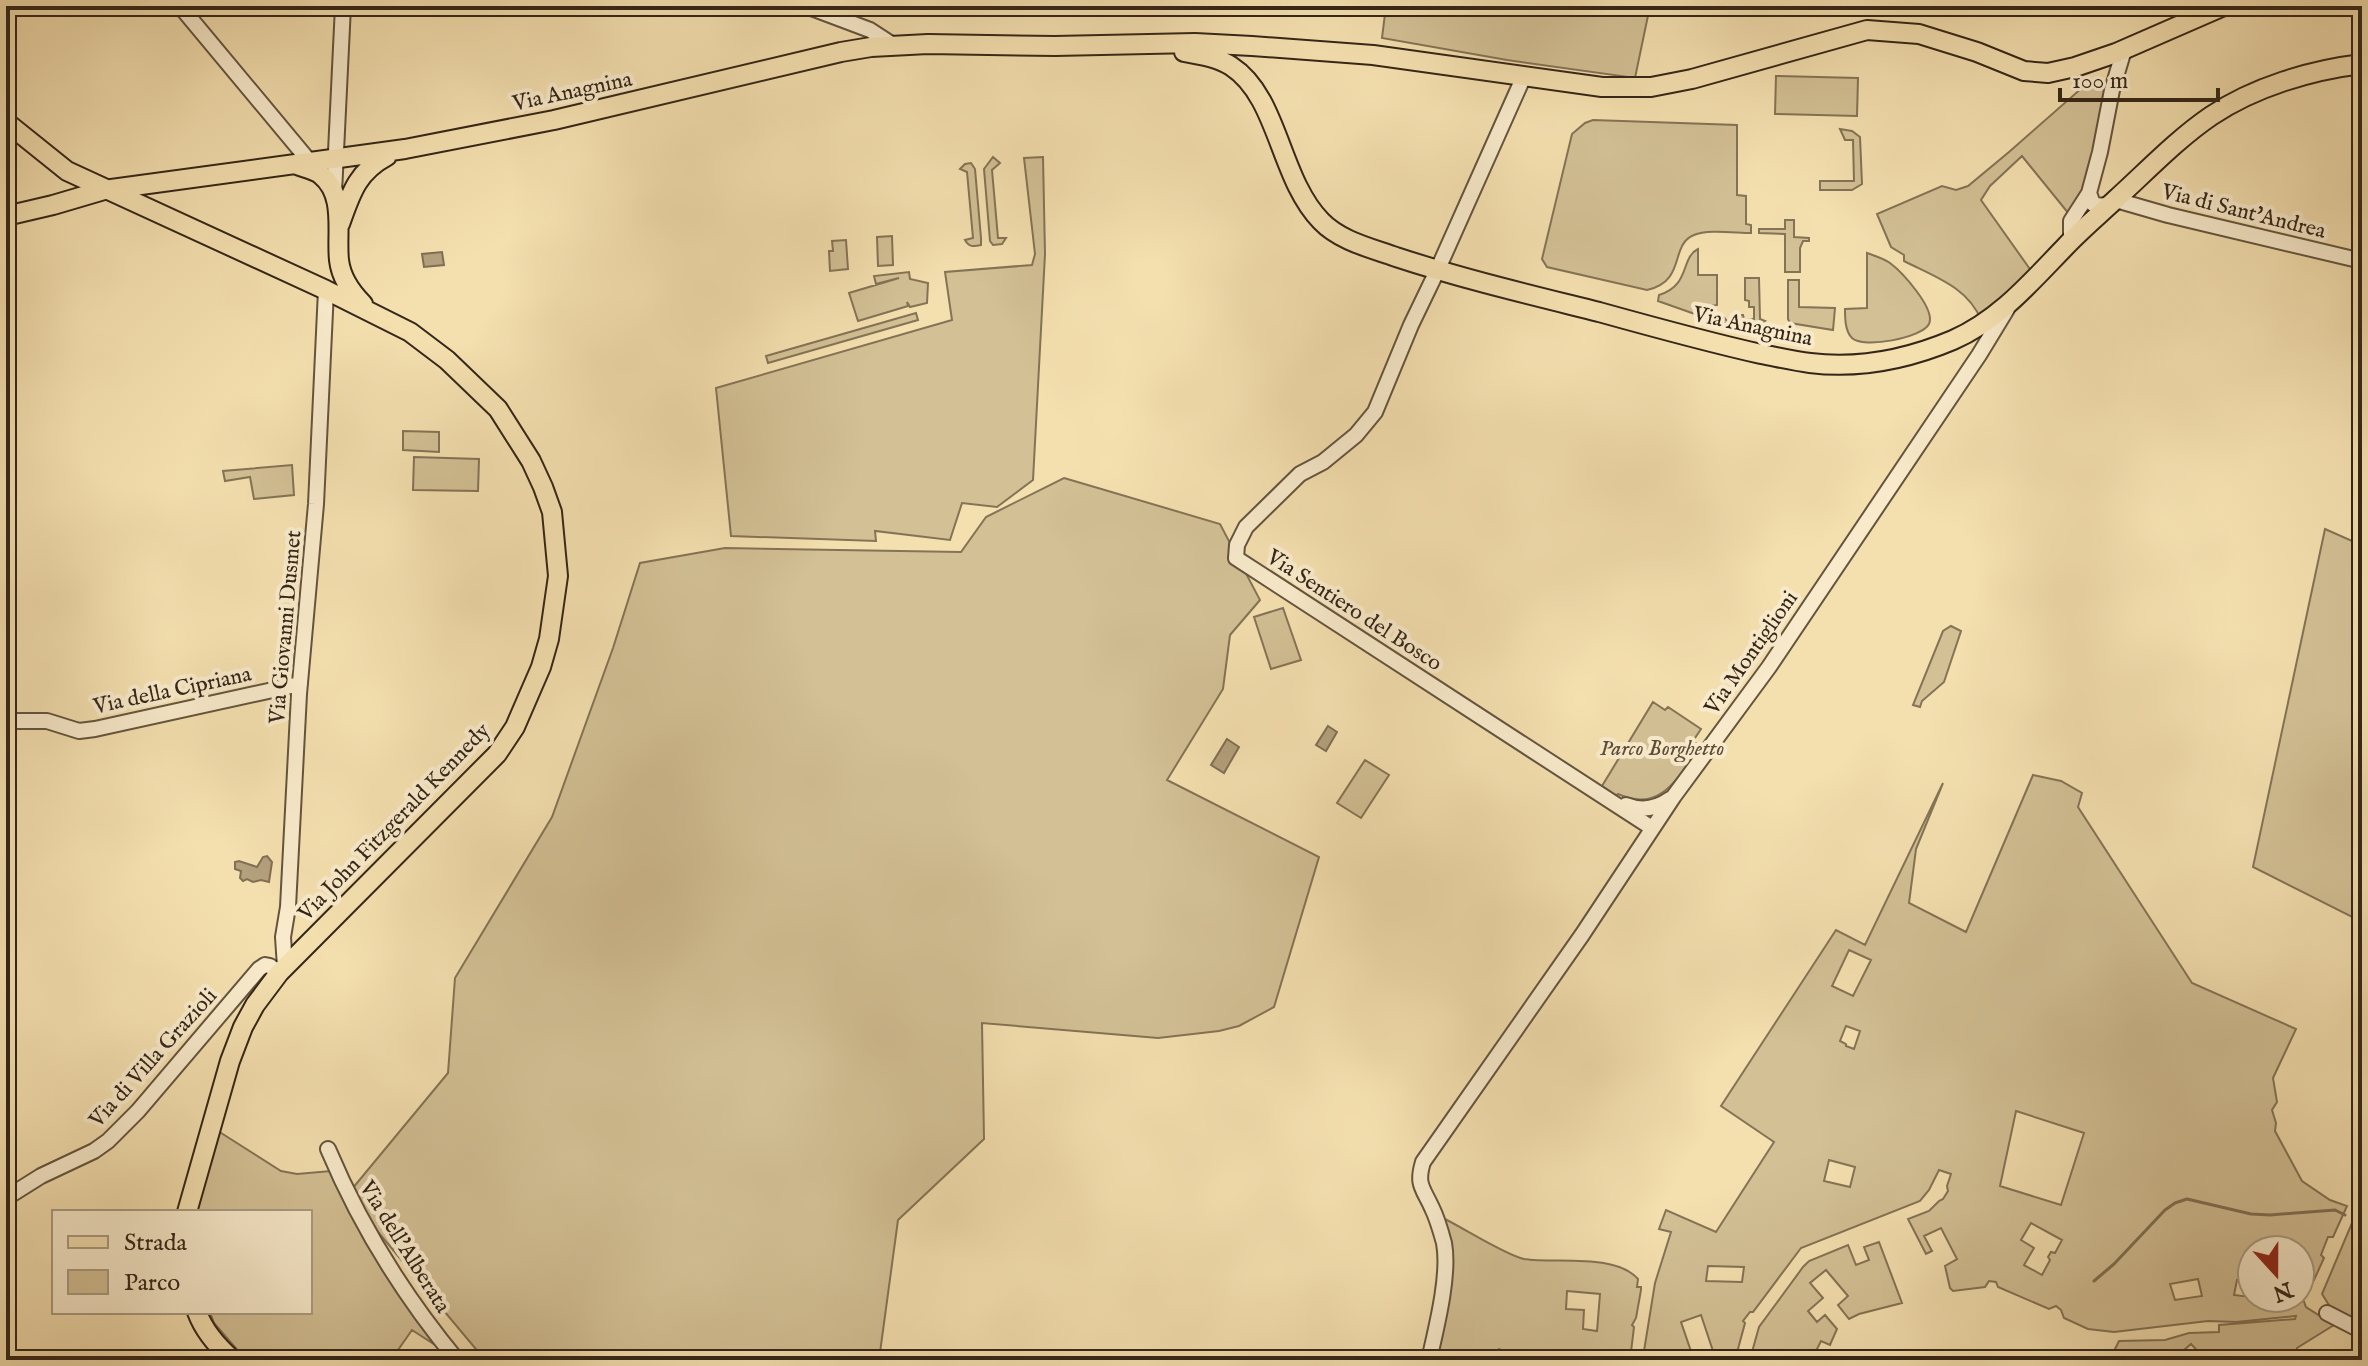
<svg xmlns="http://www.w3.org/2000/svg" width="2368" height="1366" font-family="'IM FELL English',serif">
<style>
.green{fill:#d3c095;stroke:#847356;stroke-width:2;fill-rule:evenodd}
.water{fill:#b3a07c;stroke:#806f54;stroke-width:2}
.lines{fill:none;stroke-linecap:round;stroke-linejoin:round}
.stream{stroke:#806f54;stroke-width:3}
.minor-casing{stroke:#64543e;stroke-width:18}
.major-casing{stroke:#342618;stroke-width:22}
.minor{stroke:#f8eacb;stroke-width:14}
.major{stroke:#f4dfaf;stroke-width:18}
.labels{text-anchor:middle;stroke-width:8;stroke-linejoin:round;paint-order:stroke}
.street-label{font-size:22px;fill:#342618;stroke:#f8eacb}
.park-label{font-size:22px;font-style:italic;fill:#5c4c37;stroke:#f8eacb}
</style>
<rect width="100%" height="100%" fill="#f4dfaf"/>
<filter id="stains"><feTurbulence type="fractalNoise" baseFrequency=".0025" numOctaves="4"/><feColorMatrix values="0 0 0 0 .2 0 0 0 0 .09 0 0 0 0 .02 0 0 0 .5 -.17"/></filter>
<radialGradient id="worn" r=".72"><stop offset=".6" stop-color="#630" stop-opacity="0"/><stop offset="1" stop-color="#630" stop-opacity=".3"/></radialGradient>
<path class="green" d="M1386 6H1650L1635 78 1507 60 1382 38Z
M1776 76 1858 78 1857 116 1775 114Z
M2100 80 2107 83 2099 140 2083 192 2069 214 2022 156 1990 186 1981 200 2032 272 1981 320C1968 287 1933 276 1904 261V255L1891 247 1877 214 1942 186 1956 190 1968 186 2009 152 2084 86 2087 89Z
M1593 120 1737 125V195L1746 196V224L1751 225V233C1736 233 1707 229 1694 235 1669 245 1687 281 1647 290L1547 267 1542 259 1572 134 1585 123Z
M1840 129 1852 131 1860 137 1862 184 1852 190H1820V181H1854L1853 140H1845Z
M993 157 1000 163 992 170 998 238H1006L1002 244 993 245 990 241 984 169Z
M1043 157 1045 254 1033 480 997 507 962 503 950 540 875 531 876 541 731 536 716 388 952 320 945 272 1032 265 1035 254 1024 158Z
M971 163 975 169 981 238V245C973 247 969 247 965 240L973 238 967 172 960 169 965 164Z
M1785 220H1794V237L1809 238V241H1803L1800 248V272H1785V234L1759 233V229H1785Z
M892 236 893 265 878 266 877 237Z
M846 240 848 269 830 271 829 251H833L832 241Z
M1698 249V275H1717V305L1711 306V313H1720L1727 321H1733L1738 315H1743L1744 319H1754V307H1749V301L1745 300V278H1759L1760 319 1765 321 1751 330 1709 319 1658 301 1659 295C1691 285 1680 258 1698 249Z
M1867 253C1875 256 1883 258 1890 263 1902 272 1936 309 1929 324 1922 338 1863 349 1852 338 1845 331 1845 318 1845 309L1867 308Z
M909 272 910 279 928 283 927 303 910 307 907 302 908 306 858 321 849 293 899 278 876 284 874 276Z
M1788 280H1799V307L1835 308 1833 330 1790 323 1788 319Z
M916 313 918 320 768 363 766 356Z
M403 431 439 432V452L403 450Z
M414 457 479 459 478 491 413 490Z
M292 465 294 495 254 499 250 477 225 481 223 471Z
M1064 478 1220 524 1260 600 1230 635 1223 689 1167 780 1319 857 1274 1007 1239 1026 1219 1031 1158 1038 982 1023 984 1139 898 1220 879 1360H485L347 1195 448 1073 455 978 552 817 613 648 640 563 725 548 961 552 986 517Z
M2325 529 2359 544 2362 548V922L2253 867Z
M1283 608 1301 660 1271 669 1254 617Z
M1951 626 1961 631 1944 682 1922 701 1920 707 1913 705 1943 631Z
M1653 702 1665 710 1668 707 1701 729 1693 741 1700 746C1679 776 1661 814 1618 794L1616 796 1602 786Z
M1365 760 1389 775 1361 818 1337 803Z
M2033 775 2061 781 2082 793 2078 807 2192 983 2296 1029 2273 1078 2277 1102 2272 1110 2276 1123 2275 1131 2302 1181 2330 1200 2347 1206 2333 1237H2328L2321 1255 2324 1258 2314 1280H2306L2304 1286 2307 1292 2303 1299 2306 1307 2334 1325 2297 1348V1360H2206L2191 1344 2183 1351 2185 1354 2179 1360H2117L2113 1353 2119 1341 2165 1340 2189 1333 2219 1332V1325L2295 1319 2296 1316 2236 1322 2208 1321 2114 1332 2088 1329 2064 1318 2061 1310 2056 1306 2049 1309 1998 1287 1996 1282 1989 1281 1985 1287 1953 1291 1950 1288 1945 1266 1957 1259 1941 1228 1924 1236 1932 1251 1926 1254 1908 1219 1929 1211 1939 1201 1943 1199 1948 1191 1947 1186 1951 1174 1939 1170 1929 1190 1920 1201 1801 1248 1753 1312H1750L1743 1321 1745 1323 1735 1360H1716L1701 1315 1681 1322 1694 1360H1645L1644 1351 1655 1283 1671 1232 1659 1229 1666 1210 1716 1232 1774 1142 1721 1106 1836 930 1865 945 1943 783 1916 849 1909 903 1966 932ZM1849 950 1871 960 1853 996 1832 986ZM1846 1026 1860 1031 1854 1049 1846 1046V1044L1840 1041ZM2016 1111 2084 1133 2061 1205 2000 1186ZM1829 1160 1855 1167 1850 1187 1824 1181ZM2031 1223 2062 1240 2055 1253 2051 1252 2048 1257 2050 1260 2042 1275 2024 1265 2034 1248 2021 1240ZM2252 1250H2300V1298H2274L2273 1300 2234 1295 2237 1280 2250 1283 2252 1280ZM1708 1266 1744 1267 1742 1282 1706 1281ZM2198 1279 2202 1296 2175 1300 2170 1284Z
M218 1131 281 1171 297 1174 331 1171 446 1352 412 1330 391 1360H246L214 1323 210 1312H310V1212H193Z
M2362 1216V1326L2332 1310 2322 1294 2352 1223Z
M1441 1217C1462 1227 1505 1255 1524 1259 1556 1264 1615 1253 1638 1279L1637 1287H1641V1290L1636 1318 1632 1325 1634 1327 1630 1360H1513L1509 1358 1511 1354 1499 1349 1494 1359 1495 1360H1432L1443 1315ZM1567 1291 1600 1294 1597 1331 1583 1329 1584 1310 1566 1309Z
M1879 1242 1902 1303 1859 1314 1849 1319 1838 1305 1848 1296 1826 1270 1810 1283 1823 1298 1808 1311 1817 1322 1825 1315 1837 1329 1830 1345 1821 1341 1816 1351 1827 1357 1826 1360H1759L1756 1353 1752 1352 1759 1327 1803 1267 1809 1261 1848 1245 1856 1265 1869 1260 1864 1247Z"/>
<path class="water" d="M442 252 444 265 424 267 422 254Z
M1328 726 1337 732 1326 751 1316 745Z
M1227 739 1239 747 1224 773 1211 765Z
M267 856 272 862 269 882 261 880 253 882 247 879 243 881 240 878 241 871 235 869V862L239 861 257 867 263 857Z"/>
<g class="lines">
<path class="stream" d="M2357 1214 2362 1211
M2094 1281 2114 1264 2165 1210 2175 1203 2187 1199 2251 1214 2270 1215 2335 1210 2345 1215"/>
<defs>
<path id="minor" d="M180 6 310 162
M806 6 870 30 893 45
M1524 76 1437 271 1411 325 1375 412 1356 435 1323 462 1300 474 1246 527 1237 545 1236 558 1652 828
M334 193 343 6
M2089 193 2093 204C2102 207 2107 205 2116 200L2168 215 2362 261
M2071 240V221L2089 193 2100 152 2112 90 2124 50
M6 721H47L79 731 95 729 300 684
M1626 805C1641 811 1656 809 1670 799
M285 967 283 937 288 907 299 694 316 504 326 290
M328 1149C360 1225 404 1296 457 1360
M6 1198 41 1176 94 1151 108 1141 138 1111 259 969 265 965 270 966 279 973
M2327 1313 2362 1331
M1429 1360C1436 1329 1450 1275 1444 1243 1441 1232 1437 1218 1432 1208 1423 1188 1416 1185 1423 1162L1582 935 1674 796 1769 667 1979 355 2007 309"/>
<path id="major" d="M1184 52C1200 55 1217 57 1231 66 1279 97 1279 178 1321 221 1340 241 1371 248 1396 257 1463 279 1531 295 1599 312 1653 327 1707 342 1761 354 1777 357 1794 361 1810 363 1859 369 1908 359 1953 340 1999 320 2031 282 2065 247 2081 230 2099 215 2116 199 2147 171 2176 140 2211 116 2254 87 2311 70 2362 64
M6 122 67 171 326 290 410 332 447 360 498 409 531 461 543 487 552 512 558 576 549 639 541 667 515 727 497 754 279 973 255 1005 243 1027 230 1061 187 1212
M297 165C304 168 315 170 321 175 346 195 336 233 339 260 341 278 351 292 363 304
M6 216 53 205 104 190 405 149 554 120 841 52 871 47 928 44 1055 46 1195 43 1252 46 1373 55 1602 87H1651L1692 79 1867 30 1919 34 1977 52 2024 71 2048 73 2075 67 2116 53 2224 6
M340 224C351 193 357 172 387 156
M197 1312C204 1331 218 1347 233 1360"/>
</defs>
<use href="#minor" class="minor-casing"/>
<use href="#major" class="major-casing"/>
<use href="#minor" class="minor"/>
<use href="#major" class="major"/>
</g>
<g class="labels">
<g class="street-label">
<text transform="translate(572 90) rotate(-12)" y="8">Via Anagnina</text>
<text transform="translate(2244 210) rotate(14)" y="8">Via di Sant'Andrea</text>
<text transform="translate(1753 325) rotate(12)" y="8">Via Anagnina</text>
<text transform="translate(1355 609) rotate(33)" y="8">Via Sentiero del Bosco</text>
<text transform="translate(284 627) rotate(-85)" y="8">Via Giovanni Dusmet</text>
<text transform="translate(1750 652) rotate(-55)" y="8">Via Montiglioni</text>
<text transform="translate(172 689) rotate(-12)" y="8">Via della Cipriana</text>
<text transform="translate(393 821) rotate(-46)" y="8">Via John Fitzgerald Kennedy</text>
<text transform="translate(152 1057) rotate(-48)" y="8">Via di Villa Grazioli</text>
<text transform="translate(406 1246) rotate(58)" y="8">Via dell'Alberata</text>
</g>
<g class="park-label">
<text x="1662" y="755">Parco Borghetto</text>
</g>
</g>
<rect width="2368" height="1366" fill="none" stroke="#f4dfaf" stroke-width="32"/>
<rect x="8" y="8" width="2352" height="1350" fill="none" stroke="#342618" stroke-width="4"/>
<rect x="16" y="16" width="2336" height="1334" fill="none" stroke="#342618" stroke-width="2"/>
<rect x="52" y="1210" width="260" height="104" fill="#f8eacb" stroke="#aa9c83" stroke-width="2"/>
<rect x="68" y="1236" width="40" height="12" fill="#f4dfaf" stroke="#aa9c83" stroke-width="2"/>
<text x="124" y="1250" font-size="24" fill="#342618">Strada</text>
<rect x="68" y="1270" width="40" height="24" fill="#d3c095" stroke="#aa9c83" stroke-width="2"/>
<text x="124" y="1290" font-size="24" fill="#342618">Parco</text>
<g transform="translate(2276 1274) rotate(159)"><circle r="38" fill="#f8eacb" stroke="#aa9c83" stroke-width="2"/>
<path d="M0-6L14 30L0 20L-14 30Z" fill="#8f2418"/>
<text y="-12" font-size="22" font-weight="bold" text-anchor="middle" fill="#342618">N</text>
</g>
<path d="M2060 88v12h158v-12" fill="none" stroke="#342618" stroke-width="4"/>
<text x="2072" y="88" font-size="24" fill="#342618" stroke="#f8eacb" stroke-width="6" paint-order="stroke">100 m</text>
<rect width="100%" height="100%" filter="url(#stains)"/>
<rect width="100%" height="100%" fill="url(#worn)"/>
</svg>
